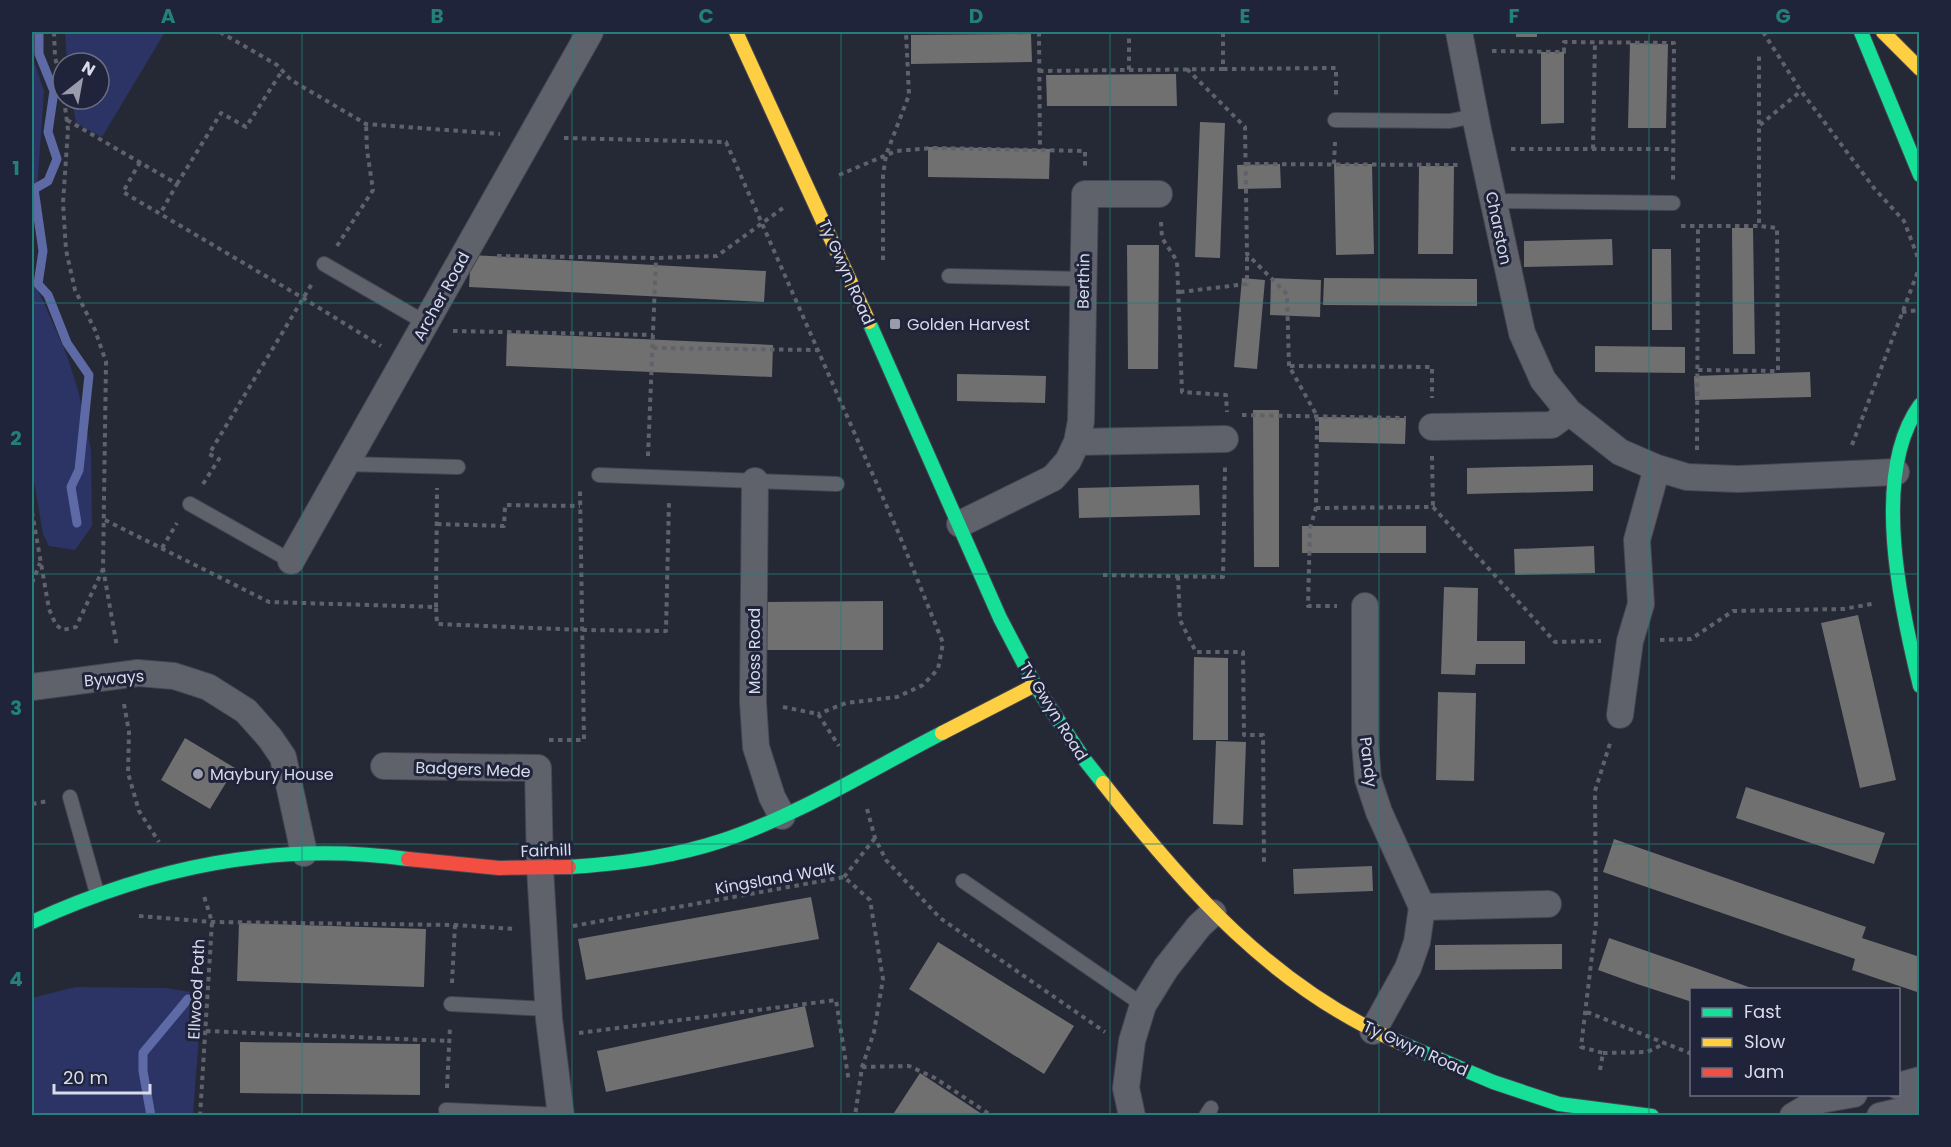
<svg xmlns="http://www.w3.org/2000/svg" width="1951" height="1147" font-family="Poppins,sans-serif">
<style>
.green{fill:#2b3465}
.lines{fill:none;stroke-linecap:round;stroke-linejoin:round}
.stream{stroke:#5d6aa5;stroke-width:9}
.building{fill:#707070}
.lane-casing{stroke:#444651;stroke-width:16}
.street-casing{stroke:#444651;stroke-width:28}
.fast-casing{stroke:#444651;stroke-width:16}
.slow-casing{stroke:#444651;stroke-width:16}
.jam-casing{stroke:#444651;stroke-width:16}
.path{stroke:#60626b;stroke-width:4;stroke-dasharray:4.5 4.5;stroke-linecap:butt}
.lane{stroke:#60626b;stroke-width:14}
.street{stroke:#60626b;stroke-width:26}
.fast{stroke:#16e098;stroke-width:14}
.slow{stroke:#ffcf43;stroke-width:14}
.jam{stroke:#f24e42;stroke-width:14}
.grid{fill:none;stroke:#23807a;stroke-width:1.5;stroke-opacity:0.55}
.poi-dot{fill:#999cab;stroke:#1f243b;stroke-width:2}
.labels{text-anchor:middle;stroke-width:6;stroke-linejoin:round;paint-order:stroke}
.street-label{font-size:16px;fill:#d7dbea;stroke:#1f243b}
.poi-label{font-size:16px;fill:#d7dbea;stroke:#1f243b;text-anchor:start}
.neatline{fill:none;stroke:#23807a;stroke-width:2}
.grid-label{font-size:20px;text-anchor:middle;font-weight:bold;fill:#23807a}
</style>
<rect width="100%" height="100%" fill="#252835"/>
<path class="green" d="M65 32H165L102 137 76 123 72 99H99V63H67Z
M32 55 44 91 32 261Z
M32 279 44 303 66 353 78 390 91 450 92 526 75 550 49 546 43 534 32 469Z
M75 987 166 988 202 994 193 1115H32V998Z"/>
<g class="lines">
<path class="stream" d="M39 32V54L54 91 48 132 57 159 48 181 34 189 43 251 38 284 48 295 67 343 89 375 79 470 71 487 77 523
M151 1116 143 1071V1053L188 999"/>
</g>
<path class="building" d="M780 32H857V34H780Z
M1516 32H1537V37H1516Z
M1031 34 1032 62 911 64V35Z
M1630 43 1668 44 1666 128H1628Z
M1541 52H1564V123L1541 124Z
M1176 74 1177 106H1047L1046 75Z
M1200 122 1225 123 1220 258 1195 257Z
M928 147 1050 149 1049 179 928 177Z
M1280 164 1281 188 1238 189 1237 165Z
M1334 164H1372L1374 254 1336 255Z
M1419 166H1454L1453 254H1418Z
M1732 228H1753L1755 354H1733Z
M1612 239 1613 265 1524 267V241Z
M1127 245H1159L1158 369H1128Z
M1652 249H1671L1672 330H1652Z
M471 255 766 271 764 302 469 287Z
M1242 278 1265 280 1257 369 1234 367Z
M1271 278 1321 280 1320 317 1270 315Z
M1324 278 1477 279V306L1323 305Z
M507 333 773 345 772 377 506 366Z
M1595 346 1685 347V373L1595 372Z
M1810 372 1811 397 1695 400 1694 376Z
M957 374 1046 376 1045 403 957 401Z
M1253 410H1279V567H1254Z
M1319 417 1406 418 1405 444 1319 442Z
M1593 465V491L1467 494V468Z
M1199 485 1200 515 1079 518 1078 488Z
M1302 526H1426V553H1302Z
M1594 546 1595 573 1515 575 1514 549Z
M1444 587 1478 588 1477 641H1525V664H1476L1475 675 1441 674Z
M883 601V650H765V602Z
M1858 615 1896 780 1860 788 1821 623Z
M1194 657 1228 658V740H1193Z
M1438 692 1476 693 1474 781 1436 780Z
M185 738 235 768 210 809 161 780Z
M1216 741 1246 742 1243 825 1213 824Z
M1746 787 1885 833 1874 864 1736 818Z
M1614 839 1866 927 1862 938 1920 957V993L1852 970 1855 959 1603 872Z
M1372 866 1373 891 1294 894 1293 869Z
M811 897 819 939 586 980 578 939Z
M239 923 426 929 424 987 237 981Z
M1609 938 1687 965 1757 990H1692V1002L1637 984 1598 970Z
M938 942 1074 1026 1044 1074 909 989Z
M1562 944V969L1435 970V945Z
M805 1006 814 1047 606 1092 597 1051Z
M240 1042 420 1044V1095L240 1093Z
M920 1073 985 1116H892Z"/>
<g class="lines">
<defs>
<path id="lane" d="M1335 120 1450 121 1475 116
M1493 201 1673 203
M324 264 426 323
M949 276 1083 279
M346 464 458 467
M599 475 837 484
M190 504 291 561
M70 797 97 893
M963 881 1143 1005
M451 1004 549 1009
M446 1110 561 1115
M1206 1116 1211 1108"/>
<path id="street" d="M1459 32 1478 130 1522 333 1543 380 1569 412 1620 452 1657 468 1687 477 1738 479 1896 472
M1432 427 1552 425 1569 412
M1077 442 1225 439
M755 481 753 702 756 747 772 797 782 816
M960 524 1053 478 1068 461 1077 442 1081 421 1085 194H1159
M291 561 590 32
M1365 606V743L1368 779 1379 812 1422 907 1417 942 1408 968 1373 1031
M32 687 138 673 174 676 208 687 246 711 270 738 283 757 304 853
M1620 715 1630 641 1641 604 1637 540 1657 468
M384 766 538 768 540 868 549 1019 561 1116
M1422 907 1548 904
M1898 1086 1920 1080
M1132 1116 1126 1088 1132 1041 1143 1005 1166 968 1199 926 1213 913
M1793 1116 1820 1100 1854 1094
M1880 1116 1920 1107"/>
<path id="fast" d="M1861 32 1920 175
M869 322 1000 618 1035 685 1084 759 1103 783
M1920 405C1870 474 1901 609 1920 686
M569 867C620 864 672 857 721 841 797 816 870 770 942 733
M32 922C152 867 275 841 408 859
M1401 1043 1493 1082 1559 1104 1652 1116"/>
<path id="slow" d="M736 32 869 322
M1883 32 1920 69
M942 733 1035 685
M1103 783C1186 889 1274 989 1401 1043"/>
<path id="jam" d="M408 859 499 868 569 867"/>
</defs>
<use href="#lane" class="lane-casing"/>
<use href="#street" class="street-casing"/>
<use href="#fast" class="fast-casing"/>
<use href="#slow" class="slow-casing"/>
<use href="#jam" class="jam-casing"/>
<path class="path" d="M54 32 55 57 63 92
M220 32 277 65 291 80 366 124 500 134
M1039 32 1040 150
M1763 32 1801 91 1874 188 1904 221 1920 263
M1492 51 1564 52V42L1674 43 1673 181
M1187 69 1245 127 1247 254 1287 294 1289 366 1317 416 1316 508 1310 528 1308 606H1337
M1223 69 1336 68V98
M1129 70V32
M1039 71 1223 69V32
M64 99 68 130 63 203 66 250 75 290 95 330 106 362 103 568 117 647
M67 120 177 184 160 214
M1760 125 1801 91
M564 138 726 142 899 534 943 643 938 669 923 685 897 697 846 703 818 714
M1511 149H1673
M1593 149 1595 42
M140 162 123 192 303 298 381 346
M1246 164 1458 165
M1334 164 1335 142
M839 175 896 151 933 148 1085 151V166
M177 184 221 113 246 127 282 71
M1161 222 1162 238 1177 261 1182 392 1226 395 1227 412
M1681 226H1698
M337 246 373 190 367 150 366 124
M497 256 656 258 717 256 783 208
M883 260V176L886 155 909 95 906 32
M1180 292 1247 284V254
M1902 312 1920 310
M453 331 653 335
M653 348 818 350
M1290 366 1432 367V398
M1698 370 1778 371 1777 228 1759 226
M1242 415 1406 418
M1852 445 1920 266
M1697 450 1698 226H1759V55
M648 456 656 258
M1432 456 1433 507
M203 484 219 459 209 454 313 282
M1316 508 1433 507 1555 642 1601 641
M32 512 49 609 56 625 63 630 76 627 103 569
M105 520 269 602 436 607 437 624 583 630 666 631 669 500
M437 524 504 526 505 505 580 506
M162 548 177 523
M1103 575 1223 577 1225 467
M1178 576 1180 620 1196 652H1243L1244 735H1263L1264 865
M32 583 40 563
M436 607 437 488
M1660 640 1691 639 1733 611 1843 609 1872 604
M124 704 129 732 128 773 139 811 159 842
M783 707 818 714 839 746
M549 740H584L580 491 582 490
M32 804 48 801
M867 809 875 838 886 860 940 918 1105 1032
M844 877 875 838
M139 916 212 922 455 925 515 929
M573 926 844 877 870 900 883 979 874 1032 862 1067 855 1116
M452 983 455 925
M1587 1012 1692 1054
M206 1031 449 1041
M579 1033 836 1000 849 1082
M1603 1053 1647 1052 1666 1043
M862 1067 909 1066 935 1078 992 1116
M1600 1070 1603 1053 1581 1047 1596 922 1595 791 1611 740
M447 1088 450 1026
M200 1116 212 922 204 896"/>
<use href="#lane" class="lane"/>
<use href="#street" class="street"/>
<use href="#fast" class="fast"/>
<use href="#slow" class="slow"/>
<use href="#jam" class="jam"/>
</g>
<path class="grid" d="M302 32V1116M572 32V1116M841 32V1116M1110 32V1116M1379 32V1116M1649 32V1116M32 303H1920M32 574H1920M32 844H1920"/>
<g class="poi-dot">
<rect x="889" y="318" width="12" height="12" rx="3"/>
<circle cx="198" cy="774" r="6"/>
</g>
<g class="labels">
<g class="street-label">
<text transform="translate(1499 228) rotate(78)" y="6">Charston</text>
<text transform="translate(847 272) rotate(66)" y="6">Ty Gwyn Road</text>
<text transform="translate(1083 281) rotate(-89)" y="6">Berthin</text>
<text transform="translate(441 296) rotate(-61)" y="6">Archer Road</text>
<text transform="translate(754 651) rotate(-90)" y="6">Moss Road</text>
<text transform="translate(114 678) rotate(-5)" y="6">Byways</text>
<text transform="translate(1054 711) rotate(58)" y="6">Ty Gwyn Road</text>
<text transform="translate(1369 762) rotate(83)" y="6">Pandy</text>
<text transform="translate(473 769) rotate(2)" y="6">Badgers Mede</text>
<text transform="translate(546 850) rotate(-2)" y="6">Fairhill</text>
<text transform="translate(775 878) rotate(-10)" y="6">Kingsland Walk</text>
<text transform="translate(196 989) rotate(-87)" y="6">Ellwood Path</text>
<text transform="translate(1416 1048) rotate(24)" y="6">Ty Gwyn Road</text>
</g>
<g class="poi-label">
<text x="907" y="330">Golden Harvest</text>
<text x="210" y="780">Maybury House</text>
</g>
</g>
<rect width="1951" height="1147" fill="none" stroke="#1f243b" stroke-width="66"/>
<rect x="1690" y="988" width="210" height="108" fill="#1f243b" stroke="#696d81" stroke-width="1.5"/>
<rect x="1702" y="1008" width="30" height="9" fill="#16e098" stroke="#696d81" stroke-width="1.5"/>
<text x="1744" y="1018" font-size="18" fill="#d7dbea">Fast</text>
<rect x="1702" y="1038" width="30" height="9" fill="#ffcf43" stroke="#696d81" stroke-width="1.5"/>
<text x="1744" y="1048" font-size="18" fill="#d7dbea">Slow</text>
<rect x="1702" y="1068" width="30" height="9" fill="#f24e42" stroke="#696d81" stroke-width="1.5"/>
<text x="1744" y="1078" font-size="18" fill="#d7dbea">Jam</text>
<g transform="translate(81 81) rotate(31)"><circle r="28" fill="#1f243b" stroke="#696d81" stroke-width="1.5"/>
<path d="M0-4.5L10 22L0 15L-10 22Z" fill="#999cab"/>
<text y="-9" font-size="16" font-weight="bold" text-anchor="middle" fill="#d7dbea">N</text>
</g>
<path d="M54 1084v9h96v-9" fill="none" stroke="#d7dbea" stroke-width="3"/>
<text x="63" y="1084" font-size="18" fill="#d7dbea" stroke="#1f243b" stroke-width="4.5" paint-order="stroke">20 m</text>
<rect x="33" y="33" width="1885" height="1081" class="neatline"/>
<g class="grid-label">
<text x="168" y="23">A</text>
<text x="437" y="23">B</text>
<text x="706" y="23">C</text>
<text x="976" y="23">D</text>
<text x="1245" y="23">E</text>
<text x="1514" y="23">F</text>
<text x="1783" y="23">G</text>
<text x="16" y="175">1</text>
<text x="16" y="445">2</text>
<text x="16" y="715">3</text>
<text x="16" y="986">4</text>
</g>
</svg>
